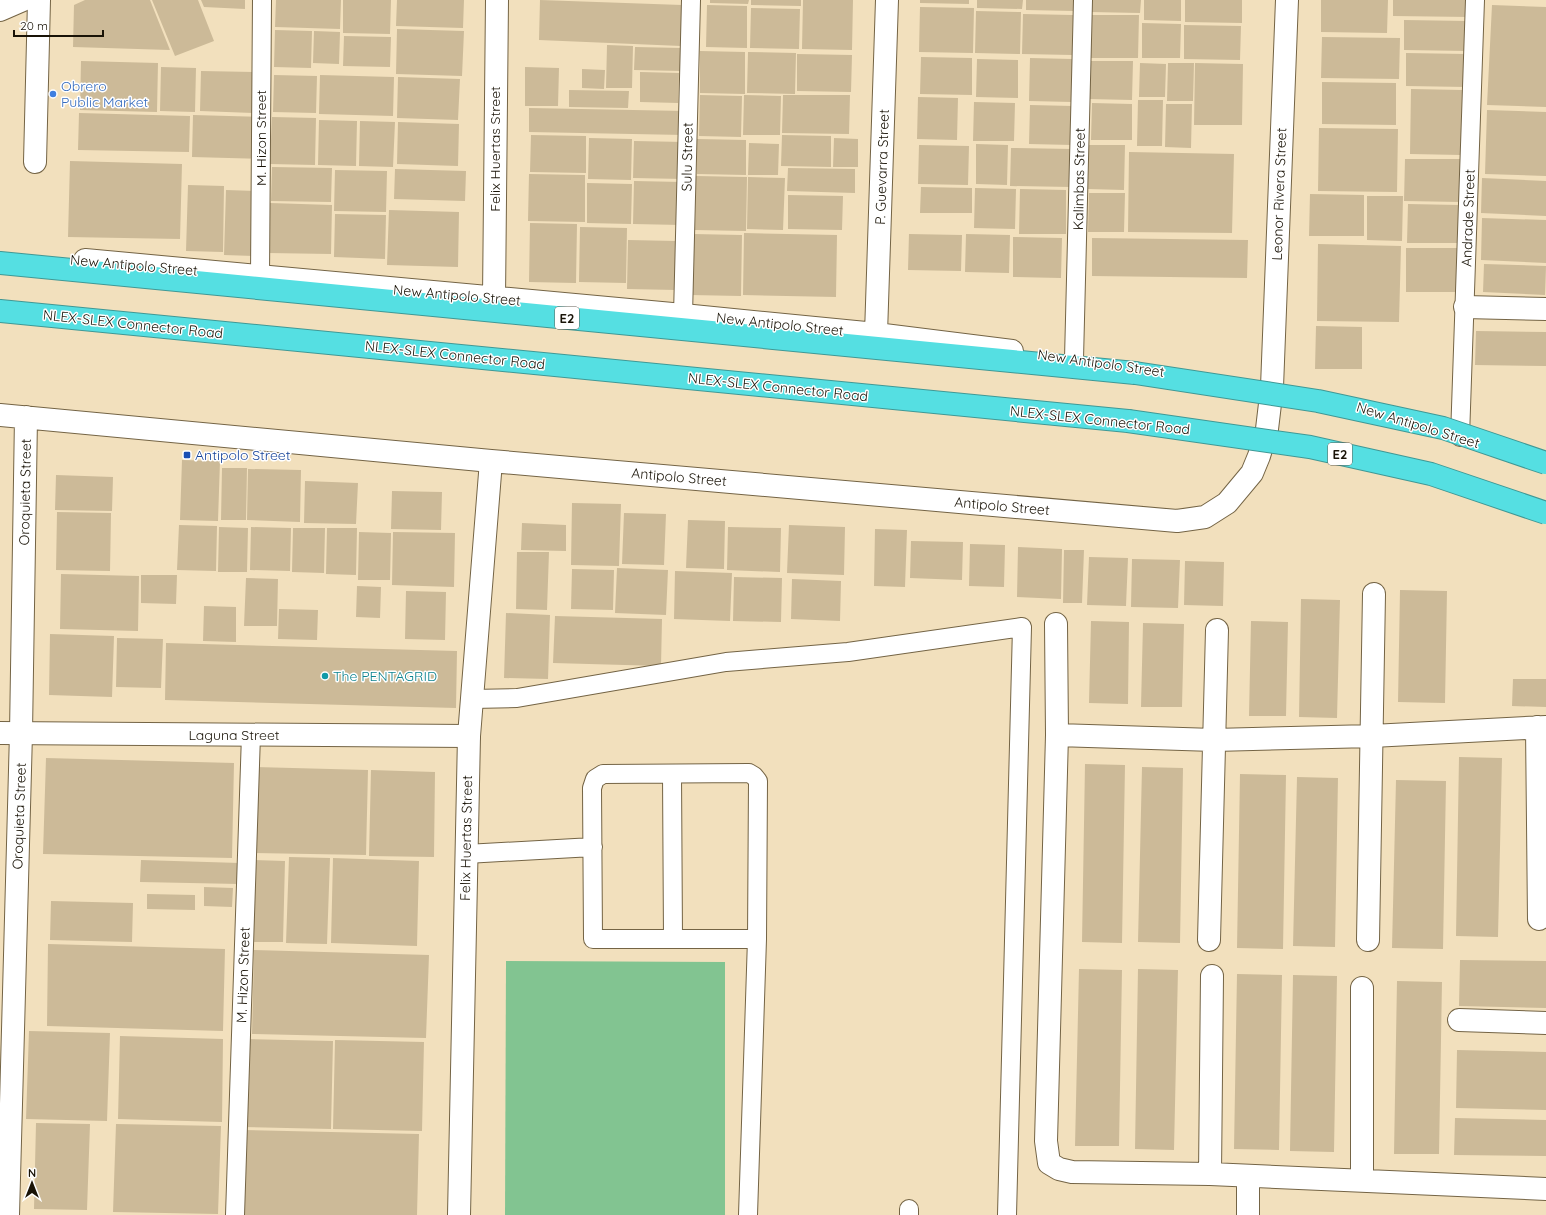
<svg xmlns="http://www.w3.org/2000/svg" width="1546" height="1215" font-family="Quicksand,sans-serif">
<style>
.green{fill:#82c491}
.building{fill:#ccba98}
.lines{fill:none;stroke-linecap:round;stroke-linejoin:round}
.service-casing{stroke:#746445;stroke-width:20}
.minor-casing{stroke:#746445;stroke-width:24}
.tertiary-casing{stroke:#746445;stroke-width:24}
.motorway-casing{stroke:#409895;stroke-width:24}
.service{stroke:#fff;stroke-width:18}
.minor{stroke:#fff;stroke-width:22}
.tertiary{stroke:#fff;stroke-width:22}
.motorway{stroke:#55dfe2;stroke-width:22}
.motorway-bridge-casing{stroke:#409895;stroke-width:24;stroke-linecap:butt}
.motorway-bridge{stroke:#55dfe2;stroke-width:22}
.shop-dot{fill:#3f7fe0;stroke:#fff;stroke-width:1.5}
.transit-dot{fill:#1a4fb4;stroke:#fff;stroke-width:1.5}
.culture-dot{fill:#0f9aa8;stroke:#fff;stroke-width:1.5}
.labels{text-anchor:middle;stroke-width:3;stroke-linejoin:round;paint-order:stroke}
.shield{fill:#fff;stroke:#5e5a51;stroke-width:1}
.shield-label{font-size:13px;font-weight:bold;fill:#191307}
.shop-label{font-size:14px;fill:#366cbe;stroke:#fff;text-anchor:start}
.street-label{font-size:14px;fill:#191307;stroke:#fff}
.transit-label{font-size:14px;fill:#164399;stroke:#fff;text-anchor:start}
.culture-label{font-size:14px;fill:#0d838f;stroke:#fff;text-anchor:start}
</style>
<rect width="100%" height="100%" fill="#f2e0bd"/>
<path class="green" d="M506 961 725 962V1215H505Z"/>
<path class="building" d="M85 0H150L170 50 73 47 74 5Z
M152 0H198L214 41 175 56Z
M201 0H245V9L204 7Z
M276 0H341L340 29 275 27Z
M343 0H391L390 34 343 33Z
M397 0H464L463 28 396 26Z
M540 0 682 5 681 46 539 40Z
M710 0H749L748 4 710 3Z
M751 0H801V6L751 5Z
M803 0H853L852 50 802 49Z
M920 0H969V4L920 3Z
M977 0H1023L1022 9 977 8Z
M1026 0H1075L1074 11 1026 10Z
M1090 0H1141L1140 13 1090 12Z
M1144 0H1181V21L1144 20Z
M1185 0H1242V23L1185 22Z
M1321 0H1388L1387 33 1321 32Z
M1393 0H1469V17L1393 16Z
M707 5 747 6V48L706 47Z
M1492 5 1546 7V107L1487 105Z
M920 7 974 8 973 53 919 52Z
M751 8 800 9 799 49 750 48Z
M976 11 1021 12 1020 54 975 53Z
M1023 14 1073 15 1072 55 1022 54Z
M1090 15H1139L1138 58H1089Z
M1404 20 1468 21V51L1404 50Z
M1142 23 1181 24 1180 58H1142Z
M1184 25 1241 26 1240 60 1184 59Z
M397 29 464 31 462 76 396 74Z
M275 30 312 31 311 68 274 67Z
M314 31 340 32 339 64 313 63Z
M344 36 391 37 390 67 343 66Z
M1322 37 1400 38 1399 79 1321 78Z
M607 45 633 46 632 88H606Z
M635 47 683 48 682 71 634 70Z
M700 51 745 52V94L700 93Z
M748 52 796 53 795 94 747 93Z
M1406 53 1466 54V87L1406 86Z
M797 54 852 55 851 92 797 91Z
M921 57 972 58V95L920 94Z
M1030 58 1072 59V102L1029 101Z
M977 59 1018 60V98L976 97Z
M81 61 158 63 157 112 80 110Z
M1088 61H1133L1132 100 1088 99Z
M1140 63 1166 64 1165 97H1139Z
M1168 63H1194L1193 101H1167Z
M1195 63 1243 64 1242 125H1194Z
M161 67 196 68 195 112 160 111Z
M525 67 559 68 558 106H525Z
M582 69 605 70 604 89 582 88Z
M201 71 254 72 253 113 200 111Z
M640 72 679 73 678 103 640 102Z
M274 75 317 76 316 113 273 112Z
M320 75 394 77 393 116 319 114Z
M398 77 460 79 458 120 397 118Z
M1322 82 1396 83V125L1322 124Z
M1411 89 1462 90 1461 155 1410 154Z
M569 90 629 91 628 108 569 107Z
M700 95 742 96 741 137 699 136Z
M744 95 781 96 780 135H743Z
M783 95H850L849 134 782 133Z
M918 97 958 98 957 140 917 139Z
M1138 100H1163L1162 146H1137Z
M974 102 1015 103 1014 141H973Z
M1092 103 1132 104V140H1091Z
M1166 104H1192L1191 148 1165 147Z
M1030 105 1073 106 1072 145 1029 144Z
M529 108 685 111 684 135 529 132Z
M1487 110 1546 112V176L1485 174Z
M79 113 190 116 189 152 78 150Z
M193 115 262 117 261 159 192 157Z
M272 117 316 118 315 165 270 164Z
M319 120 357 121 356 166 318 165Z
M360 121 395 122 393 167 359 166Z
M398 122 459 124 458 166 397 164Z
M1319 128 1398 129 1397 192 1318 191Z
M531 135 586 136V173L530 172Z
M782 135 831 136V167L781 166Z
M589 138 632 139 631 180 588 179Z
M834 138 858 139V167H833Z
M697 139 746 140V175L697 174Z
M634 141 684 142 683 179 633 178Z
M749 143 779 144 778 175H748Z
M976 144 1008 145 1007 185 976 184Z
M919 145 969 146 968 185 918 184Z
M1089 145H1125L1124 190 1088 189Z
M1011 148 1072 149 1071 187 1010 186Z
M1129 152 1234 154 1232 233 1128 232Z
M1405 159H1461L1460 202 1404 201Z
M70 161 182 164 180 239 68 237Z
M272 167 332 168 331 202 271 201Z
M788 168 855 169V193L787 191Z
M395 169 466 171 465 201 394 199Z
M335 170 387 171 386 212 334 211Z
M529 174 585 175V222L528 221Z
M696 176 747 177 746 231 695 230Z
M748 177 785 178 783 230 747 229Z
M1482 178 1546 181V216L1481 213Z
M634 181 682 182 681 225 633 224Z
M587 183 632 184 631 224 587 223Z
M188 185 224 186 223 252 186 251Z
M921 187 972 188V213H920Z
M975 188 1016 189 1015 229 974 228Z
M1020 189 1066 190V234H1019Z
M226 190 256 191 254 256 224 255Z
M1089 193H1125L1124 232H1088Z
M1310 194 1364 195V236H1309Z
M788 195 843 196 842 230 788 229Z
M1367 196H1403L1402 241 1367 240Z
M270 203 332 205 331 254 268 253Z
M1408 204 1459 205V243H1407Z
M389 210 459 212 458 267 387 265Z
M335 214 386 215 385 259 334 257Z
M1482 218 1546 220V263L1481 260Z
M530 223 577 224 576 283 529 282Z
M580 227 627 228 626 283 579 282Z
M744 233 837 235 836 297 743 295Z
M693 234 742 235 741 296 691 295Z
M909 234 962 235 961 271 908 270Z
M966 234 1010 235 1009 273 965 272Z
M1013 237 1062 238 1061 278 1013 277Z
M1092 238 1248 240 1247 278 1092 276Z
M628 240 677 241 676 290 627 289Z
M1318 244 1401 246 1399 322 1317 321Z
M1406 248H1457L1456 292H1406Z
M1484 264 1546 266 1545 295 1483 292Z
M1316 326 1362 327V369H1315Z
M1476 331 1546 332V366L1475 365Z
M182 460 220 461 218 521 180 520Z
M222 468H247L246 520H221Z
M248 469 301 470 300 522 247 520Z
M56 475 113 477 112 511 55 510Z
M305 481 358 483 356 524 304 523Z
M392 491 442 492 441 530 391 529Z
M572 503 621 504 619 566 571 565Z
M57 512 111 513 110 571 56 570Z
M624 513 666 514 664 565 622 564Z
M688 520 725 521 724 569 686 568Z
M522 523 566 525V551L521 550Z
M179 525 217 526 216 571 177 570Z
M789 525 845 527 844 575 787 573Z
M219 527 248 528 247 572H218Z
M251 527 291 528 290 571 250 570Z
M728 527 781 528 780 572 727 570Z
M293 528H325L324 573 292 572Z
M327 528H357L356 575 326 574Z
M875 529 907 530 905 587 874 586Z
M359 532 391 533 390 580H358Z
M393 532 455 533 454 587 392 585Z
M911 541 963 542 962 580 910 578Z
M970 544 1005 545 1004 587 969 586Z
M1018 547 1062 549 1061 599 1017 597Z
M1064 550H1084L1082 603H1063Z
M517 552H549L547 610 516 609Z
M1089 557 1128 558 1126 606 1087 605Z
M1132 559 1180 560 1178 608 1131 607Z
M1185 561 1224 562 1223 606 1184 605Z
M617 568 668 570 666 615 615 613Z
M572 569 614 570 613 610 571 609Z
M675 571 732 573 730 621 674 619Z
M61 574 139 576 138 631 60 629Z
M141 575H177L176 604 141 603Z
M734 577 782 578 781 622 733 621Z
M246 578 278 579 277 626H244Z
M792 579 841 581 840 621 791 619Z
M357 586 381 587 380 618 356 617Z
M1400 590 1447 591 1445 703 1398 702Z
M406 591 446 592 445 640 405 639Z
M1301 599 1340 600 1337 718 1299 717Z
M204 606 236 607V642L203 641Z
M279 609 318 610 317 640 278 639Z
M506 613 550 615 548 679 504 678Z
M555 616 662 619 661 666 553 663Z
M1091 621 1129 622 1128 704 1089 703Z
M1251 621 1288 622 1286 716H1249Z
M1143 623 1184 624 1182 707H1141Z
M50 634 114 636 112 697 49 695Z
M117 638 163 639 161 688 116 687Z
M166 643 457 651 456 708 165 700Z
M1513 679H1546V707L1512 706Z
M1459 757 1502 758 1498 937 1456 936Z
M46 758 234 763 232 858 43 854Z
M1085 764 1125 765 1122 943 1082 942Z
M255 767 368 770 366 855 253 853Z
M1142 767 1183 768 1180 943 1138 942Z
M371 770 435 772 434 857 369 856Z
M1240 774 1286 775 1283 949 1237 948Z
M1297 777 1338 778 1335 947 1293 946Z
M1396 780 1446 781 1443 949 1392 948Z
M289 857 330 858 327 944 286 943Z
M333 858 419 861 417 946 331 943Z
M141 860 240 863 239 884 140 882Z
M253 860 285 861 283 942H250Z
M204 887 233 888 232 907 204 906Z
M147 894 195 895V910L147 909Z
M51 901 133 903 132 942 50 940Z
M48 944 225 949 223 1031 47 1026Z
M254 950 429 955 426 1038 252 1034Z
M1460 960 1546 961V1008L1459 1006Z
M1079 969 1122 970 1119 1146H1075Z
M1138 969 1178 970 1174 1150 1135 1149Z
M1237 974 1282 975 1279 1150 1234 1149Z
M1293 975 1337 976 1334 1152 1290 1151Z
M1397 981 1442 982 1439 1154H1394Z
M29 1031 110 1033 107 1121 26 1119Z
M120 1036 223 1039 222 1122 118 1119Z
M245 1039 333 1041 331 1129 242 1127Z
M335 1040 424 1042 422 1131 333 1129Z
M1457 1050 1546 1052V1110L1456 1108Z
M1455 1118 1546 1120V1156L1454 1155Z
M36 1123 90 1124 87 1210 34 1209Z
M116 1124 221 1126 218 1214 113 1212Z
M243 1130 419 1134 417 1215H241Z"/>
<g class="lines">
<defs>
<path id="service" d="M260 276 262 0
M683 315 691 0
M1074 359 1083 0
M1460 437 1475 0
M472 699 517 698 726 662 848 652 1022 627 1007 1215
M749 773 754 776 758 781 757 939H593L592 788 595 779 603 774Z
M672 774 673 939
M466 854 593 847
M909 1209V1215
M235 1215 251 735
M748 1215 757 939"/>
<path id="minor" d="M35 162 39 0
M85 260 683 315 876 334 1012 351
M494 298 497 0
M1465 307 1546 309
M876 334 887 0
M1056 624 1057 735 1046 1141 1049 1163 1059 1169 1072 1172 1210 1174 1546 1189
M1537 727 1539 919
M0 733 469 736
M1057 735 1214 740 1372 736 1546 727
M1209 940 1217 630
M1368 940 1374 594
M1362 988V1180
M1459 1020 1546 1023
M1210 1174 1212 976
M1248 1215V1176"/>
<path id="tertiary" d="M0 10 23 0
M0 415 491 461 1177 521 1205 517 1227 503 1252 473 1259 456 1267 429 1272 387 1287 0
M8 1215 21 733 26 417
M459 1215 469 736 491 461"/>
<path id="motorway" d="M0 263 1135 373
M0 311 1128 421"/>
</defs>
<use href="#service" class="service-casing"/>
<use href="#minor" class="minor-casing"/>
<use href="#tertiary" class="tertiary-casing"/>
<use href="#motorway" class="motorway-casing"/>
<use href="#service" class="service"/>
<use href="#minor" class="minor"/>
<use href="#tertiary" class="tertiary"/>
<use href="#motorway" class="motorway"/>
<defs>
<path id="motorway-bridge" d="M1135 373 1318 401 1443 428 1546 463
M1128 421 1310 447 1431 474 1546 513"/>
</defs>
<use href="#motorway-bridge" class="motorway-bridge-casing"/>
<use href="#motorway-bridge" class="motorway-bridge"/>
</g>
<circle class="shop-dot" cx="53" cy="94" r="4"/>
<rect class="transit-dot" x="183" y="451" width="8" height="8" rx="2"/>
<circle class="culture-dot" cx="325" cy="676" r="4"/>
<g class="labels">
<g class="shield">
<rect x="555" y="307" width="24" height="22" rx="3"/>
<rect x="1328" y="443" width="24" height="22" rx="3"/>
</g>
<g class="shield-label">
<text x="567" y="323">E2</text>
<text x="1340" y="459">E2</text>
</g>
<g class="shop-label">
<text x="61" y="91">Obrero<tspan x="61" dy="16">Public Market</tspan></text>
</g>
<g class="street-label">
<text transform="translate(261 138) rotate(-90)" y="5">M. Hizon Street</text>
<text transform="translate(495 149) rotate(-90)" y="5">Felix Huertas Street</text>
<text transform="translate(687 157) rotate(-89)" y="5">Sulu Street</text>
<text transform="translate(882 167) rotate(-88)" y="5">P. Guevarra Street</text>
<text transform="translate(1079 179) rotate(-89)" y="5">Kalimbas Street</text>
<text transform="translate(1279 194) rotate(-88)" y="5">Leonor Rivera Street</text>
<text transform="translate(1468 218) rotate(-88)" y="5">Andrade Street</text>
<text transform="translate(134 265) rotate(5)" y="5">New Antipolo Street</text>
<text transform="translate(457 295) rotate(5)" y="5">New Antipolo Street</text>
<text transform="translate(133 324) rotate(6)" y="5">NLEX-SLEX Connector Road</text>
<text transform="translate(780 324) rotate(6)" y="5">New Antipolo Street</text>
<text transform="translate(455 355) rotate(6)" y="5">NLEX-SLEX Connector Road</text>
<text transform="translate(1101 363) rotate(8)" y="5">New Antipolo Street</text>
<text transform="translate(778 387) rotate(6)" y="5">NLEX-SLEX Connector Road</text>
<text transform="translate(1100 420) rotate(6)" y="5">NLEX-SLEX Connector Road</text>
<text transform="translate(1418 425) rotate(17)" y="5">New Antipolo Street</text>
<text transform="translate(679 477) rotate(5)" y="5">Antipolo Street</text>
<text transform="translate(25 492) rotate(-89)" y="5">Oroquieta Street</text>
<text transform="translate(1002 506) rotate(5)" y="5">Antipolo Street</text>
<text x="234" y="740">Laguna Street</text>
<text transform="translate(19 816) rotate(-88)" y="5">Oroquieta Street</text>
<text transform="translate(466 838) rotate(-89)" y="5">Felix Huertas Street</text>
<text transform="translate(243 975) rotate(-88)" y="5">M. Hizon Street</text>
</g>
<g class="transit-label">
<text x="195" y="460">Antipolo Street</text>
</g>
<g class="culture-label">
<text x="333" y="681">The PENTAGRID</text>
</g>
</g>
<g transform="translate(32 1183)" stroke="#ffffff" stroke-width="3" paint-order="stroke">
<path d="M0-3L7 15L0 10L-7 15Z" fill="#191307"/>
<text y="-6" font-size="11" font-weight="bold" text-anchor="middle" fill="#191307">N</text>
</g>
<path d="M14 30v6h89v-6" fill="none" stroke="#191307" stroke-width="2"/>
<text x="20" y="30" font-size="12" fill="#191307" stroke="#ffffff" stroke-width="3" paint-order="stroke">20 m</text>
</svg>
